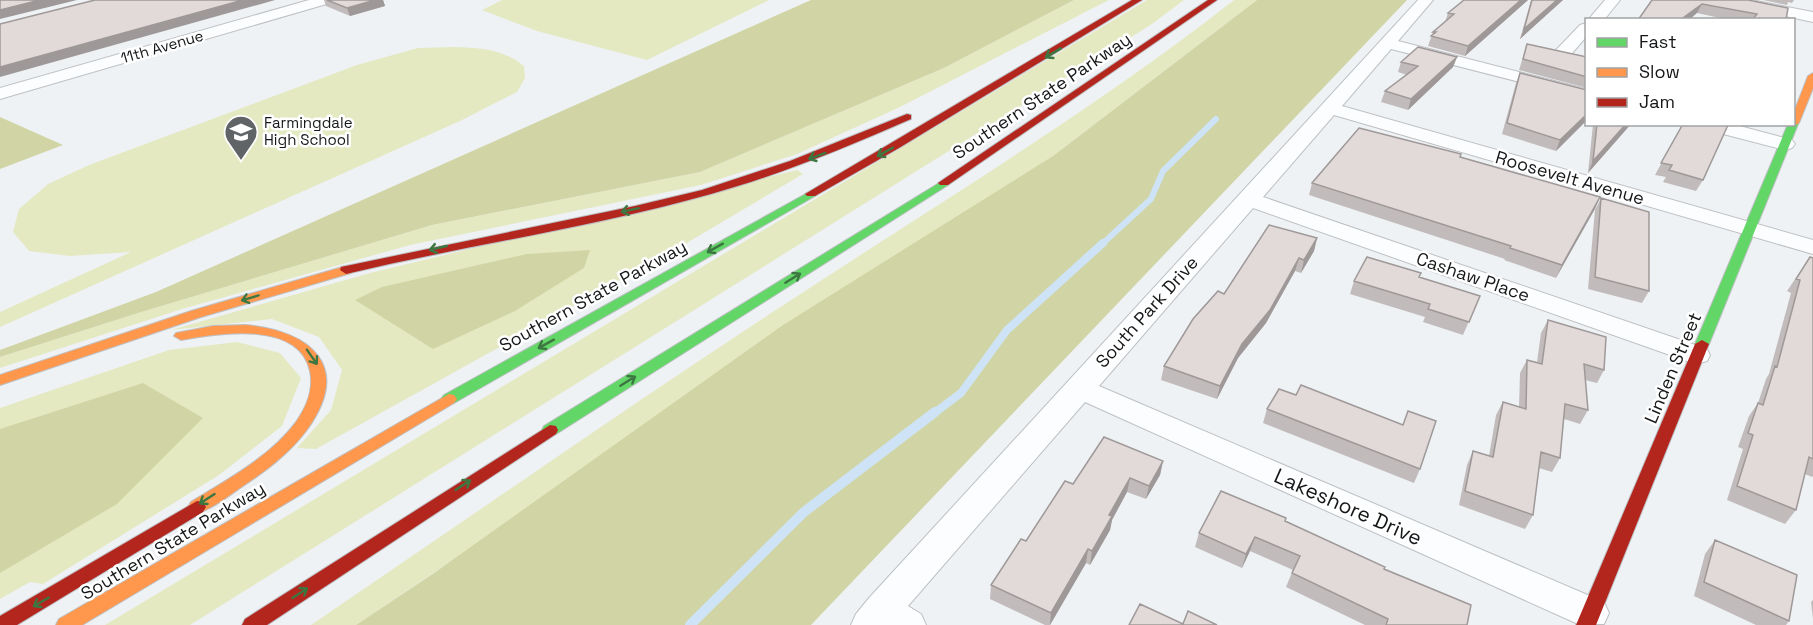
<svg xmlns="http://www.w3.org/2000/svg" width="1813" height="625" font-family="'Space Grotesk',sans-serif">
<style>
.green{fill:#e4e9c2}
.forest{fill:#d1d5a5}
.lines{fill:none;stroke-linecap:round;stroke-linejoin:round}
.stream-far2{stroke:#cee3f6;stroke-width:6}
.stream-far1{stroke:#cee3f6;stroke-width:8}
.stream{stroke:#cee3f6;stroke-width:10}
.street-casing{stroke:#bec0c3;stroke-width:2}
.fast-casing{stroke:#bec0c3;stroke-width:2}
.slow-casing{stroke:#bec0c3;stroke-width:2}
.jam-casing{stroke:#bec0c3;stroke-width:2}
.street{fill:#fcfdfe;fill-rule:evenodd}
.fast{fill:#63d668;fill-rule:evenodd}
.slow{fill:#ff974d;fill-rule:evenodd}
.jam{fill:#b3261e;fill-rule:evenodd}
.wall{fill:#c2bbbb}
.shaded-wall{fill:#9e9998}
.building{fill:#e2dad9;stroke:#9e9998;stroke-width:1.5}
.oneway{stroke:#3c7640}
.labels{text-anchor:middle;stroke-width:5;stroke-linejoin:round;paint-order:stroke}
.far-street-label{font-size:15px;fill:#151719;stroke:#fff}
.far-poi-label{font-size:15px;fill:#151719;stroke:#fff;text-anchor:start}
.street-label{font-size:18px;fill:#151719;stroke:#fff}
.near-street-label{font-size:21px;fill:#151719;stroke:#fff}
</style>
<rect width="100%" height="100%" fill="#eef2f5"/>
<path class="green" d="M502 0H769L647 60 537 31 482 10Z
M1074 0H1109L900 107 797 154 701 185 410 245 182 309 0 368V357L138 313 432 225 700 172 944 68Z
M1147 0H1184L1152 24 190 625H105Z
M1234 0H1257L1053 156 356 625H311C467 519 622 411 779 308 932 207 1090 113 1234 0Z
M455 47C481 48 503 49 524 66L525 78 517 92 460 121 0 327V312L131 252 70 256 29 251 13 232 19 209 48 184 89 165 357 65 418 48Z
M797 170 803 174 685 244 316 449 297 448 331 410 342 370 319 337 272 319 171 330 370 273Z
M237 342 280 353 301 378 282 426 219 475 43 584 30 582 0 599V408L169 350Z"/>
<path class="forest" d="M811 0H1074L944 68 700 172 432 225 138 313 0 357V350L156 292Z
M1257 0H1407L811 625H356L434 573 783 325 1053 156Z
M0 117 63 145 0 169Z
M590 250 584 268 515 311 433 349 355 300 382 287 527 254Z
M143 383 203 418 117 504 0 573V429Z"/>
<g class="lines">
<path class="stream-far2" d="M1101 245 1151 199 1163 171 1216 119"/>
<path class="stream-far1" d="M933 414 961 393 1007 330 1103 243"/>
<path class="stream" d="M690 625 804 512 935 412"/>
<defs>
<path id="street" d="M309 0H332L330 3 0 99V88Z
M1418 0H1433L1398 41 1586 89V99L1391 49 1342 106 1813 240V254L1334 115 1263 197 1707 349 1710 355 1707 361 1697 364 1687 361 1253 208 1099 386 1604 602 1609 613 1604 624H1578L1085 402 908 606 921 614 926 625H851L856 614 869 598Z
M1605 0H1620L1604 20H1588Z
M1722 0H1751L1813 12V22L1729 4Z
M1586 23V37L1568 58H1556L1554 54 1556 50 1580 25Z
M1698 124H1732L1792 140 1795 144 1792 148 1785 150 1700 128Z"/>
<path id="fast" d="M1794 121 1798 124 1709 344 1707 347H1697L1695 344 1788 124H1794Z
M944 180 948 181V185L556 434H544L542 430 544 426Z
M811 191 817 194 815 196 454 403H444L441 399 444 395Z"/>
<path id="slow" d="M1813 73V88L1799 123 1794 126 1790 125 1794 124V112L1808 76Z
M346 266 351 267 352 270 351 273 201 317 0 385V375L191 311Z
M245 325C312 331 353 367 306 431 289 454 264 472 240 488 227 497 212 509 197 513L191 512 188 507 191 502C227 480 270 457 296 422 306 408 314 389 310 371 299 320 218 333 181 340L174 336 176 333 213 326Z
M449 394 454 395 457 399 454 403 82 625H56L59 619Z"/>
<path id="jam" d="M1132 0H1142L899 148 815 196H807L805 194Z
M1208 0H1217L948 185H940L938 183Z
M907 114 911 115V119C845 148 779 175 711 194 591 228 467 245 346 274L340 270 341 267 635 206 702 190 790 161Z
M1702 340 1709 344 1596 625H1576L1695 344Z
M550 425 556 426 558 430 556 434 267 625H242L245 619Z
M197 501 203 502 206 507 203 512 17 625H0V616Z"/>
</defs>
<use href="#street" class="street-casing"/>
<use href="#fast" class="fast-casing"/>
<use href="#slow" class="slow-casing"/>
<use href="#jam" class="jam-casing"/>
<use href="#street" class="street"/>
<use href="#fast" class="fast"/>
<use href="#slow" class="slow"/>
<use href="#jam" class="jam"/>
</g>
<path class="wall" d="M324 0H383L385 6 350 16 326 6Z
M1464 0H1528L1465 56 1428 46 1433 32 1445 22 1448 13Z
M1531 0H1563L1520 39Z
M1652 0H1748L1786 20H1729L1697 13Z
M1763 0H1794L1792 3 1788 2 1787 5Z
M1527 44 1587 57V88L1519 70 1524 54Z
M1457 57 1453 67 1408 110 1381 102 1385 91 1407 75 1398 72 1401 62Z
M1520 73 1587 90V120L1556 151 1502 134 1516 83Z
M1593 124H1631L1588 173Z
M1683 124 1703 180 1696 191 1663 182 1666 177 1655 175Z
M1461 157 1600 197 1556 278 1504 260 1505 259 1309 195 1312 183Z
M1601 198 1649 291 1642 303 1588 289 1595 210Z
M1317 238 1314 251 1301 273 1295 271 1266 323 1238 358 1217 399 1161 380 1164 366 1224 294Z
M1810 257 1813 258V476L1812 477 1805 474 1796 510 1785 524 1727 500 1743 449 1738 447 1749 416 1758 403 1766 379 1769 374 1791 293 1787 291Z
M1420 277 1480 296 1463 335 1423 322 1425 317 1350 294 1354 281Z
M1548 320 1604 370 1597 383 1585 380 1588 410 1580 424 1564 419 1560 458 1552 472 1539 468 1533 515 1525 529 1459 505 1467 465 1473 451 1489 456 1496 415 1503 402 1519 407 1520 373 1527 360 1537 362 1541 333Z
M1267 409 1420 469 1414 483 1263 423Z
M1163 461 1160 475 1146 499 1127 492 1112 520 1110 530 1090 565 1086 563 1050 625H1045L990 599 991 585 1073 484Z
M1285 521 1384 569 1467 625H1365L1286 587 1293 570 1250 551 1242 568 1195 547 1199 533Z
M1715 540 1789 621 1786 625H1756L1694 596 1705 554Z
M1813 600V619L1811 602Z"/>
<path class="shaded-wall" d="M40 0H77L0 19V10Z
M243 0H275L0 77V67Z
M375 0H383L385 6 350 16 347 8Z
M1521 0H1528L1465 56 1468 46Z
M1557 0H1563L1520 39 1524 29Z
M1702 4 1697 13 1689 20H1680Z
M1457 57 1453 67 1408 110 1411 99Z
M1587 114V120L1556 151 1560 140Z
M1626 124H1631L1588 173 1593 161Z
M1600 197 1595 209 1556 278 1562 265Z
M1317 238 1314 251 1301 273 1304 260Z
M1299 258 1295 271 1266 323 1238 358 1217 399 1220 386 1242 344Z
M1163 461 1160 475 1146 499 1149 486Z
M1130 478 1127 492 1112 520 1110 530 1090 565 1092 551 1109 515Z
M1255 537 1250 551 1242 568 1246 554Z
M1088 549 1086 563 1050 625 1051 613Z"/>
<path class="building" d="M0 0H40L0 10Z
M95 0H243L0 67V24Z
M327 0H375L347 8Z
M1464 0H1521L1468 46 1431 36 1436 32H1433L1454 14 1448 13Z
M1532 0H1557L1524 29Z
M1652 0H1748L1788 8 1786 20H1752L1757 14 1702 4 1680 20H1638Z
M1527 44 1587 57V77L1523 59Z
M1418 47 1457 57 1411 99 1385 91 1418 66 1401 62Z
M1520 73 1587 90V114L1560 140 1507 123Z
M1597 124H1626L1593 161Z
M1683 124 1728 125 1703 180 1669 170 1672 165 1661 163Z
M1359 128 1461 154 1460 157 1600 197 1562 265 1510 248 1511 246 1312 183Z
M1601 198 1649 212V291L1595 277Z
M1269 225 1317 238 1304 260 1299 258 1270 310 1242 344 1220 386 1164 366 1193 319 1218 291 1224 294Z
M1367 257 1421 273 1419 277 1480 296 1469 322 1428 309 1430 304 1354 281Z
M1810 257 1813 258V459L1809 457 1796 510 1737 486 1753 435 1748 433 1758 403 1763 405 1775 366 1777 367 1800 280 1796 279Z
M1548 320 1606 337 1604 370 1584 364 1588 410 1565 404 1560 458 1541 452 1533 515 1465 491 1473 451 1493 457 1503 402 1526 409 1527 360 1542 364Z
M1301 385 1403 425 1408 411 1436 421 1420 469 1267 409 1279 389 1296 395Z
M1104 437 1163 461 1149 486 1130 478 1109 515 1112 516 1092 551 1088 549 1051 613 991 585 1021 539 1026 541 1065 481 1073 484Z
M1221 491 1286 518 1285 521 1385 567 1384 569 1471 605 1467 625H1386L1388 619 1292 573 1300 556 1255 537 1246 554 1199 533Z
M1715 540 1797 575 1789 621 1704 582Z
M1140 604 1183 624 1188 611 1217 625H1129Z"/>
<defs><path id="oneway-shaft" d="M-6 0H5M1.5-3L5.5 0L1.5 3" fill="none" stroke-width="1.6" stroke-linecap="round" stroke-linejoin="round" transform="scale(1.5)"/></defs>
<g class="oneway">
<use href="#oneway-shaft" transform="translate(1053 53) rotate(149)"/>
<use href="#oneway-shaft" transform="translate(885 152) rotate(151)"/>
<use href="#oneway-shaft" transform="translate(817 156) rotate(160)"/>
<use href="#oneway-shaft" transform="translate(630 210) rotate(168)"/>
<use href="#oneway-shaft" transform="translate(438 248) rotate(167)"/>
<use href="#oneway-shaft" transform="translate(715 248) rotate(151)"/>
<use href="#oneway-shaft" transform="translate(793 278) rotate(-32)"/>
<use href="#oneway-shaft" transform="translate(250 298) rotate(163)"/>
<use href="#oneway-shaft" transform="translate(546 344) rotate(151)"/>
<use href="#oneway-shaft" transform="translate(312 357) rotate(55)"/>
<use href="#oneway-shaft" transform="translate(628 381) rotate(-32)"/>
<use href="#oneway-shaft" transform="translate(463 485) rotate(-33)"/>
<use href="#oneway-shaft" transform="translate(207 499) rotate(147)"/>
<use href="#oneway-shaft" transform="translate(300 593) rotate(-33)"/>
<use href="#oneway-shaft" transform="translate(41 602) rotate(150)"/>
</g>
<defs>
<symbol id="school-pin" viewBox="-11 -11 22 30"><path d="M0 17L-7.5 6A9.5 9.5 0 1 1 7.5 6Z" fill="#616466" stroke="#fff"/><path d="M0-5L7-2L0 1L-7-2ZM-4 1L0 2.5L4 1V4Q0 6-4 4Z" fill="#fff"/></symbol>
</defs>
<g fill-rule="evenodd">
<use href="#school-pin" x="222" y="113" width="38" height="52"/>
</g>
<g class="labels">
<g class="far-street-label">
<text transform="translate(162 47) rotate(-16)" y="5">11th Avenue</text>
</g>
<g class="far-poi-label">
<text x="264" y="128">Farmingdale<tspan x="264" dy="17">High School</tspan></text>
</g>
<g class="street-label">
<text transform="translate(1042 96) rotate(-34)" y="6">Southern State Parkway</text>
<text transform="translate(1570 178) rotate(16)" y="6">Roosevelt Avenue</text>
<text transform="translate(1473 277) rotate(19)" y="6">Cashaw Place</text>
<text transform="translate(593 296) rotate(-29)" y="6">Southern State Parkway</text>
<text transform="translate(1147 312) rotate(-48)" y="6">South Park Drive</text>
<text transform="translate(1673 368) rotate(-67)" y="6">Linden Street</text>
<text transform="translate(173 541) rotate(-31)" y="6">Southern State Parkway</text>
</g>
<g class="near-street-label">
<text transform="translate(1348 507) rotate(24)" y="7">Lakeshore Drive</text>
</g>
</g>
<rect x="1585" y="18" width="210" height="108" fill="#ffffff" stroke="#a1a2a3" stroke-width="1.5"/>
<rect x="1597" y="38" width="30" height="9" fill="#63d668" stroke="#a1a2a3" stroke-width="1.5"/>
<text x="1639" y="48" font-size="18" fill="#151719">Fast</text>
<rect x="1597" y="68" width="30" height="9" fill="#ff974d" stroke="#a1a2a3" stroke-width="1.5"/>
<text x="1639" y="78" font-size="18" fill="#151719">Slow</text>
<rect x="1597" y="98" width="30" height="9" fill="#b3261e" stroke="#a1a2a3" stroke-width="1.5"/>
<text x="1639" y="108" font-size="18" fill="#151719">Jam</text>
</svg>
